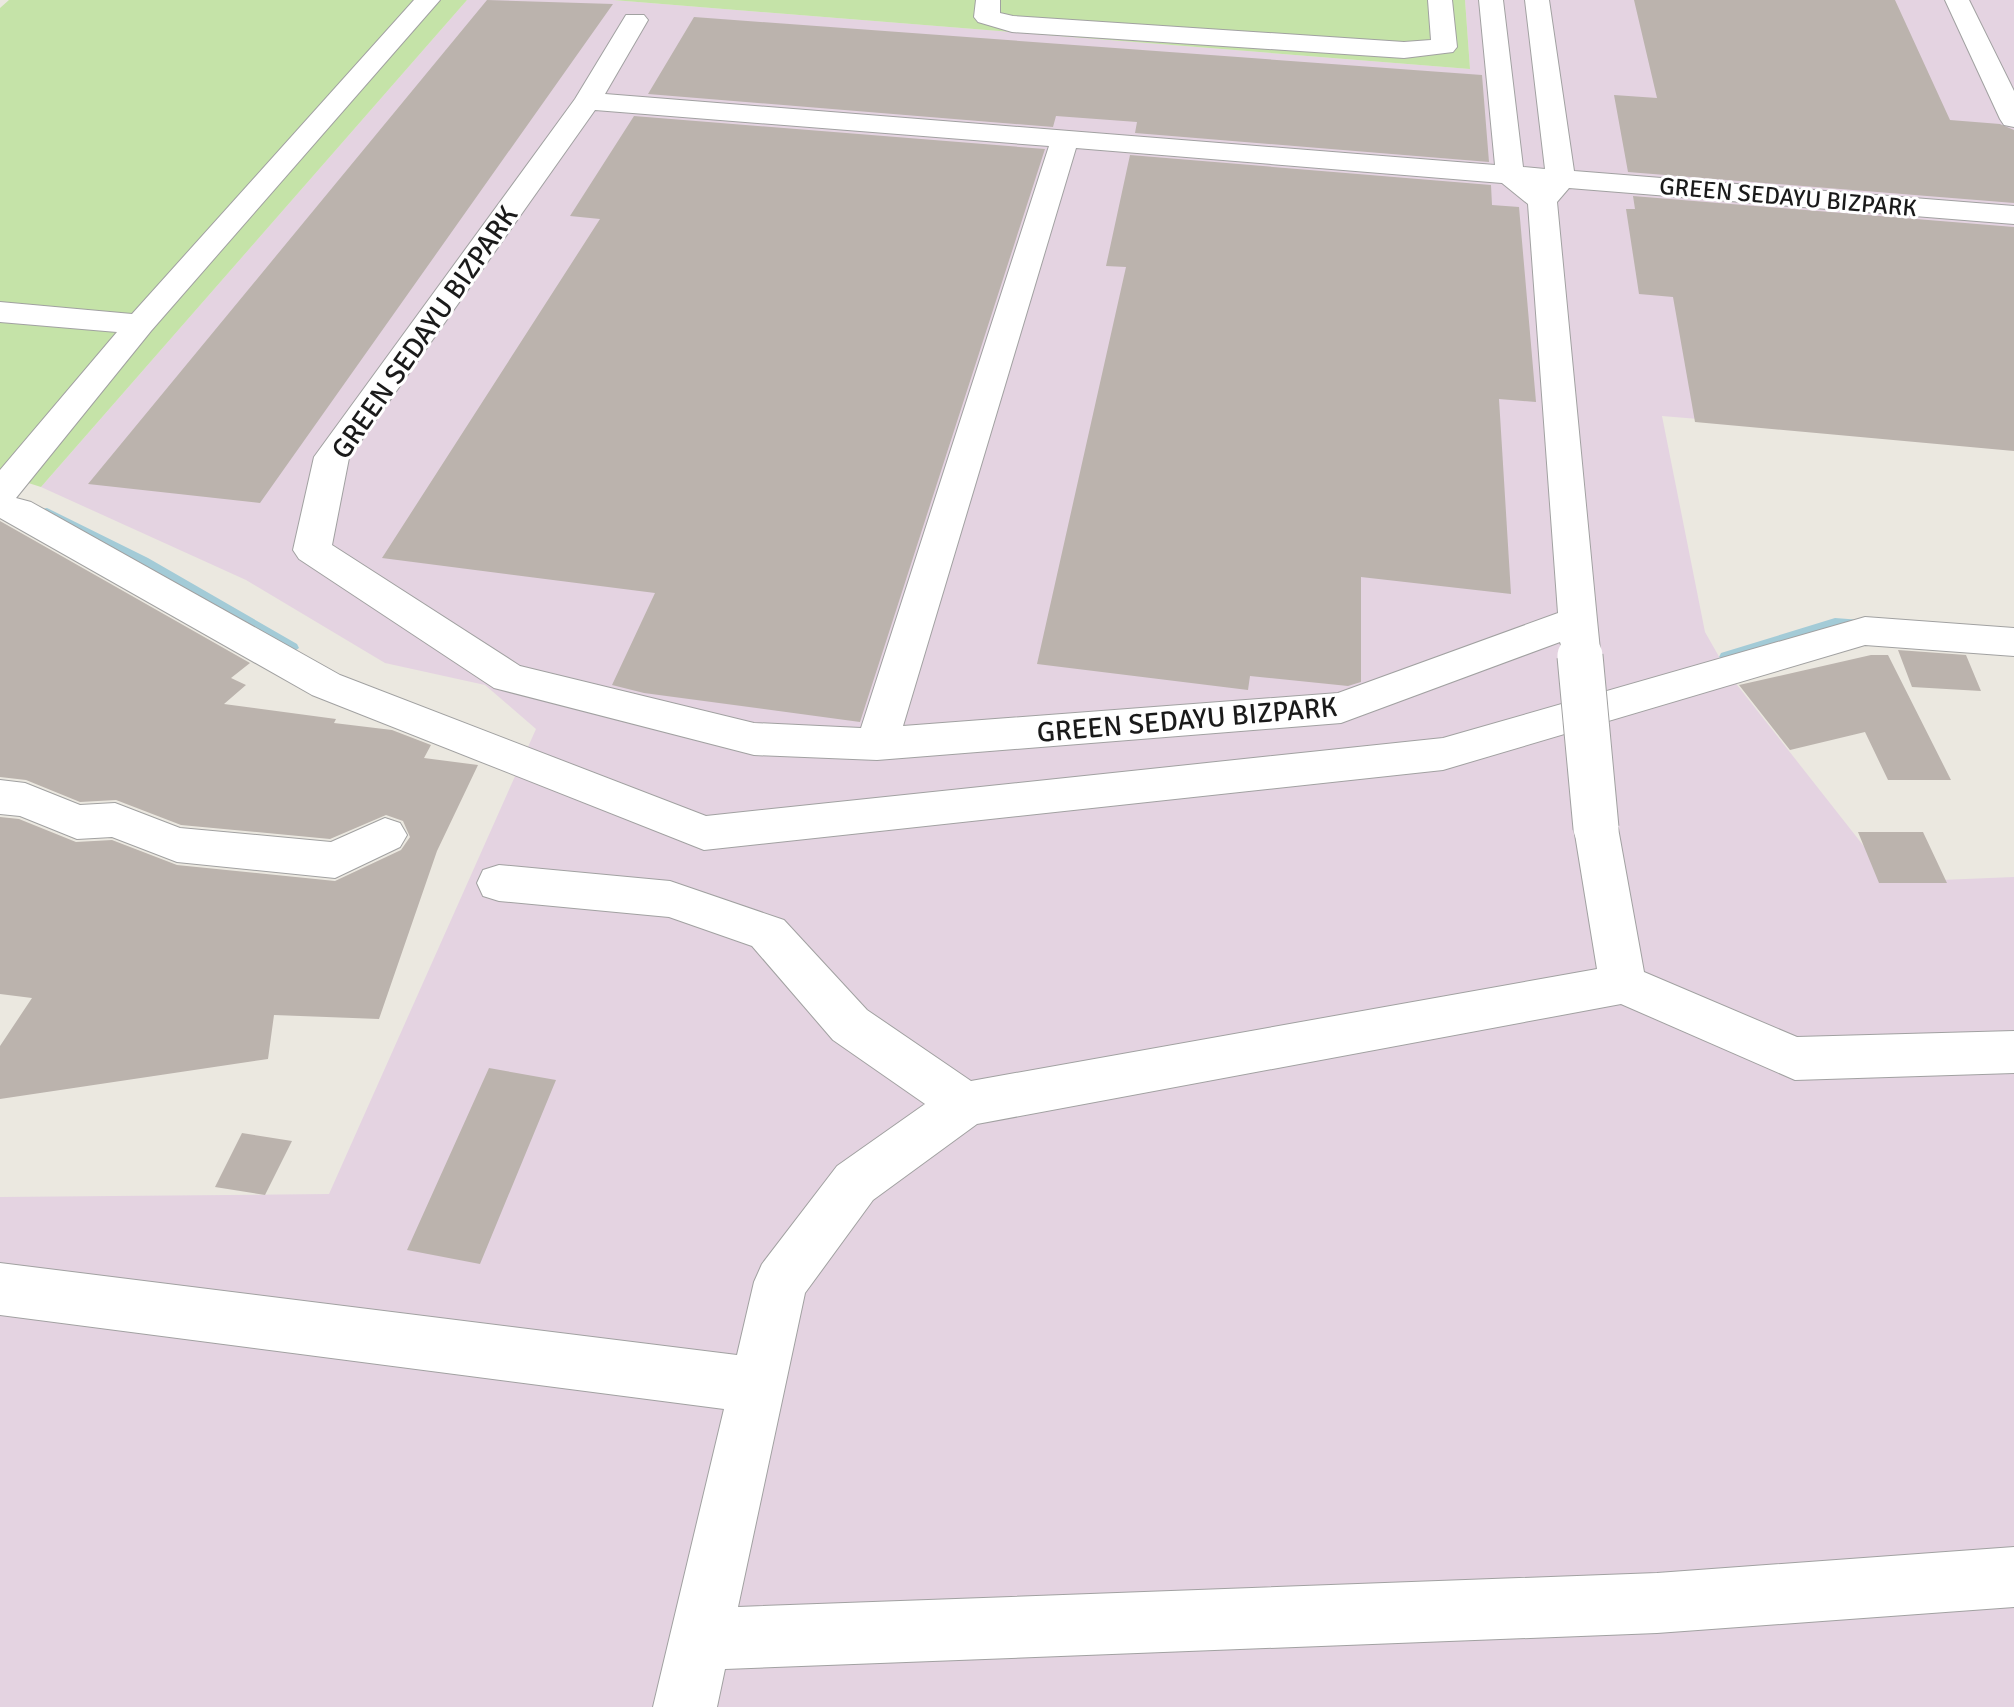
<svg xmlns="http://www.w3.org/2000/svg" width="2014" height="1707" font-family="Signika,sans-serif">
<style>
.industrial{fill:#e4d3e1}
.grass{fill:#c5e3a8}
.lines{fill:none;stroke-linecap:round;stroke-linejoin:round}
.stream{fill:#a3cbd7;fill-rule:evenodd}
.building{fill:#bbb3ad}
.minor-casing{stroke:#a1a1a1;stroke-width:2}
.minor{fill:#fff;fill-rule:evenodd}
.minor-bridge-far1-casing{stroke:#a1a1a1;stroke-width:37;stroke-linecap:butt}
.minor-bridge-casing{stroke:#a1a1a1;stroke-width:47;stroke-linecap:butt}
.minor-bridge-far1{stroke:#fff;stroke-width:35}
.minor-bridge{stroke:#fff;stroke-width:45}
.labels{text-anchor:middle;stroke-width:6;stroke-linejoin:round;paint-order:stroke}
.far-street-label{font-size:24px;fill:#1a1a1a;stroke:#fff}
.street-label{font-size:28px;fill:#1a1a1a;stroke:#fff}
</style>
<rect width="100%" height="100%" fill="#ebe8e0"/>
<path class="industrial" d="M467 0H613L1470 69 1465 0H2014V445L1662 416 1705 632 1730 676 1892 882 2014 877V1707H0V1197L329 1194 536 729 485 685 385 663 246 580 41 487Z"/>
<path class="grass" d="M9 0H467L41 487 0 474V8Z
M613 0H1465L1470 69Z"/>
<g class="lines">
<path class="stream" d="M47 508 148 558 297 644 299 648 292 653 287 652 138 564 42 515V509Z
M1835 618 1861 620 1868 625 1861 630 1835 628 1726 662 1719 657 1721 653Z"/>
</g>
<path class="building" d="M487 0 613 4 260 503 88 484Z
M1634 0H1895L1950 120 2000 124 2014 130V203L1628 172 1614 95 1657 98Z
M694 17 1482 75 1489 162 1135 133 1137 122 1056 116 1053 127 648 94Z
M634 116 1045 149 860 722 644 693 612 685 655 593 382 558 600 219 570 216Z
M1130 155 1491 185 1492 205 1519 207 1536 402 1499 399 1511 594 1361 577V682L1348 686 1250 676 1248 690 1037 664 1126 267 1106 266Z
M1633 196 2014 227V451L1695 422 1673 297 1639 294 1626 209H1635Z
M0 521 250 663 231 678 246 685 224 704 336 719 334 723 392 730 431 745 424 758 478 765 437 851 379 1019 274 1015 268 1059 0 1099V1046L32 998 0 994V817L19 819 76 842 112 840 177 865 335 881 401 850 410 837 403 821 386 815 330 839 181 825 116 800 80 802 26 780 0 777Z
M1898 650 1966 655 1981 691 1912 687Z
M1871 655H1888L1951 780H1888L1865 732 1790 750 1739 685Z
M1858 832H1923L1947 883H1879Z
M489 1068 556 1080 480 1264 407 1250Z
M242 1133 292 1141 265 1195 215 1187Z"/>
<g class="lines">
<defs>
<path id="minor" d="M414 0H440L151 331 16 498 31 502 340 675 706 816 1443 738 1865 617 2014 628V656L1865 645 1443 770 704 850 312 695 0 518V470L117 332 0 322V302L132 314Z
M976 0H1000V13L1013 16 1404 42 1431 40 1428 0H1452L1457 47 1453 52 1404 58 1012 32 978 22 974 17Z
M1479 0H1503L1523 167 1545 169 1525 0H1549L1574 171 2014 206V224L1569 188 1557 202 1597 620 1600 650 1594 660 1580 664 1566 660 1560 642 1341 723 877 760 754 755 494 688 299 559 293 550 314 457 575 99 626 15H644L648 20 605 94 1495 165ZM595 110 1049 146 861 728 754 723 520 666 332 545 349 458ZM1076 148 1502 183 1528 204 1558 613 1338 693 903 726Z
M1945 0H1969L2014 91V127L2004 125 2000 119Z
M0 780 25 783 80 805 115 803 180 828 331 842 385 818 400 823 407 835 400 847 335 878 177 862 112 837 77 839 20 816 0 814Z
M1596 811 1611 816 1618 828 1644 972 1797 1037 2014 1031V1073L1795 1080 1621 1004 977 1124 873 1200 805 1293 738 1607 1657 1573 2014 1547V1607L1657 1633 725 1669 717 1707H653L724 1409 0 1315V1263L737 1355 754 1282 762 1264 837 1166 925 1104 833 1040 752 946 669 917 499 901 483 896 477 883 483 870 499 865 670 881 784 920 867 1010 971 1081 1597 969 1574 828 1581 816Z"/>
</defs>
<use href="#minor" class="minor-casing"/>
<use href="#minor" class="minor"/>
<defs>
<path id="minor-bridge-far1" d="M1580 653 1581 658"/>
<path id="minor-bridge" d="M1580 656 1596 828"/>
</defs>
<use href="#minor-bridge-far1" class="minor-bridge-far1-casing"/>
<use href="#minor-bridge" class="minor-bridge-casing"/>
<use href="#minor-bridge-far1" class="minor-bridge-far1"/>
<use href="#minor-bridge" class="minor-bridge"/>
</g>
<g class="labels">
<g class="far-street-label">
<text transform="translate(1788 197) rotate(5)" y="8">GREEN SEDAYU BIZPARK</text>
</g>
<g class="street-label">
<text transform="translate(424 332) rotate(-55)" y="10">GREEN SEDAYU BIZPARK</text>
<text transform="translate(1187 719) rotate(-5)" y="10">GREEN SEDAYU BIZPARK</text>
</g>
</g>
</svg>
